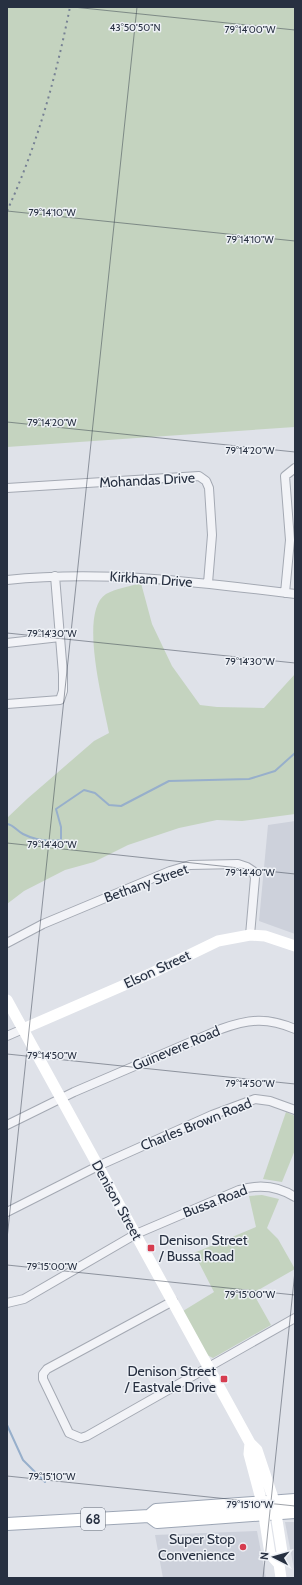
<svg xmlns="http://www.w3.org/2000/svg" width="302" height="1585" font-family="Cabin,sans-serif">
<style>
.built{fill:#cdd1db}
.green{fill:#c4d3bf}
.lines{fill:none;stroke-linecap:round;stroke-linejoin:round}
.stream{stroke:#97afcb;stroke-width:2}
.street-casing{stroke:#a4a9b3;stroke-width:10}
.primary-casing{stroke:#9da6b5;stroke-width:14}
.street{stroke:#f2f3f7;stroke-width:8}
.secondary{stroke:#fff;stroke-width:11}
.primary{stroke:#fff;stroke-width:12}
.rail{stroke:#778194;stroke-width:2;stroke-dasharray:2 4;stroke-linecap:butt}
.ticks{fill:none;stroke:#273041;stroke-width:1;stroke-opacity:0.45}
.poi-dot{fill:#d63c4f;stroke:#eef1f6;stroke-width:1.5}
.labels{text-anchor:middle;stroke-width:3;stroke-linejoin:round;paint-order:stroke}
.shield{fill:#eef1f6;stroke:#636a77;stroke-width:1}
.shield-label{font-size:13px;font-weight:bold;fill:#273041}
.street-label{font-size:14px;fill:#273041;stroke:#eef1f6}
.poi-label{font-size:14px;fill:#273041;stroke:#eef1f6;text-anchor:end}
.ticks-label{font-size:10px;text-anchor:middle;fill:#273041;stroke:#eef1f6;stroke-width:3;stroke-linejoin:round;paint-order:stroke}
</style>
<rect width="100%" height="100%" fill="#dfe2e9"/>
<path class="built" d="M295 821V934L259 921 268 825Z
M285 1522H295V1574Z
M257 1531 266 1578H163L155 1535Z"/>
<path class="green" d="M7 7H295V427L7 447Z
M141 583 152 624 172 666 200 705 217 707 264 708 295 674V814L242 821 217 820 179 828 128 845 94 862 65 870 24 891 7 904V818L27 799 94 741 109 733C104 705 78 612 106 594 115 589 131 586 141 583Z
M286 1112 295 1116V1150L282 1182 263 1179Z
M262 1195 279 1199 267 1228 278 1239 295 1269 253 1293 271 1325 213 1358 207 1355 183 1311 214 1292 194 1253 256 1227 249 1196Z"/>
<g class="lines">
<path class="stream" d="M7 824C14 825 17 831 23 834 35 840 49 842 61 840V827L56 809 84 790 95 793 109 805 121 806 169 781 249 779 275 771 295 753
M7 1425 23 1460 45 1482"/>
<defs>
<path id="street" d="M7 488 199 476 206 481 209 488 212 535 208 583
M7 580C104 570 199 582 295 594
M285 593 290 540 285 476 295 468
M7 643 60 637
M7 704 60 700 63 691V674L55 576
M7 943 43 924 170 871 190 865 238 864 247 867 253 871 255 878 250 935
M7 1036 23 1029
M7 1125 74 1092 221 1029C249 1019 267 1017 295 1029
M7 1212 98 1166 212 1115 255 1099 270 1101 295 1110
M173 1301 47 1369 43 1374V1379L69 1433 81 1438 87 1436 295 1318
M7 1303 24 1299 136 1234 239 1190C259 1184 278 1186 295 1197"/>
<path id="primary" d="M149 1516 157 1522 295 1512
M7 1524 149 1516 156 1510 295 1500"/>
</defs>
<use href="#street" class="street-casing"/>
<use href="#primary" class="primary-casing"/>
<use href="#street" class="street"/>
<path class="secondary" d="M7 1000 250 1443 257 1450 274 1501 282 1552 279 1564
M23 1029 152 973 218 941 250 935 265 936 295 946
M250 1443 249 1454 262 1503 270 1554 279 1564 281 1578"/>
<use href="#primary" class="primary"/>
<path class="rail" d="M7 211C37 146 56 77 70 7"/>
</g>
<path class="ticks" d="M73 7 295 30M7 211 295 241M7 422 295 452M7 633 295 663M7 843 295 874M7 1054 295 1084M7 1239 137 7M7 1265 295 1295M7 1476 295 1506M263 1578 295 1271"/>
<g class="poi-dot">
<rect x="147" y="1244" width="8" height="8" rx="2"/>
<rect x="220" y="1375" width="8" height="8" rx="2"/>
<circle cx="243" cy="1547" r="4"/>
</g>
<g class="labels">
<rect class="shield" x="81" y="1508" width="24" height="22" rx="3"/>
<g class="shield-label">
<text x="93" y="1524">68</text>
</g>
<g class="street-label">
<text transform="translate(147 480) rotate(-3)" y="5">Mohandas Drive</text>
<text transform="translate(151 579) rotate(4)" y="5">Kirkham Drive</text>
<text transform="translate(146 883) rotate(-20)" y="5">Bethany Street</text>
<text transform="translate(157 969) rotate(-25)" y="5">Elson Street</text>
<text transform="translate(176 1048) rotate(-23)" y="5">Guinevere Road</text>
<text transform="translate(196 1124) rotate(-22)" y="5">Charles Brown Road</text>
<text transform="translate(117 1200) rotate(61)" y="5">Denison Street</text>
<text transform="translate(215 1201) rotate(-21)" y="5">Bussa Road</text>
</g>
<g class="poi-label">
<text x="159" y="1245" text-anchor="start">Denison Street<tspan x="159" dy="16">/ Bussa Road</tspan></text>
<text x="216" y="1376">Denison Street<tspan x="216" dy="16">/ Eastvale Drive</tspan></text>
<text x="235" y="1544">Super Stop<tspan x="235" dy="16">Convenience</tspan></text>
</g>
</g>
<g class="ticks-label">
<text x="135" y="31">43°50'50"N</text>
<text x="250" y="33">79°14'00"W</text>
<text x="52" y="216">79°14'10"W</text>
<text x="250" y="243">79°14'10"W</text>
<text x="52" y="426">79°14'20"W</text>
<text x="250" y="454">79°14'20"W</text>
<text x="52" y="637">79°14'30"W</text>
<text x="250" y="665">79°14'30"W</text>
<text x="52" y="848">79°14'40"W</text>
<text x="250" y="876">79°14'40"W</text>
<text x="52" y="1059">79°14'50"W</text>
<text x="250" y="1087">79°14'50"W</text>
<text x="52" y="1270">79°15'00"W</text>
<text x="250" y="1298">79°15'00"W</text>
<text x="52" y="1480">79°15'10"W</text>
<text x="250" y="1508">79°15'10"W</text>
</g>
<rect width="302" height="1585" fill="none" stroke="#273041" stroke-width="16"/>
<g transform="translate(274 1557) rotate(276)" stroke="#eef1f6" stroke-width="3" paint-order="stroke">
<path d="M0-3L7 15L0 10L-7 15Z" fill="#273041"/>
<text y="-6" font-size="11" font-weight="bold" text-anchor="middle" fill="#273041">N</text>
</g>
</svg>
